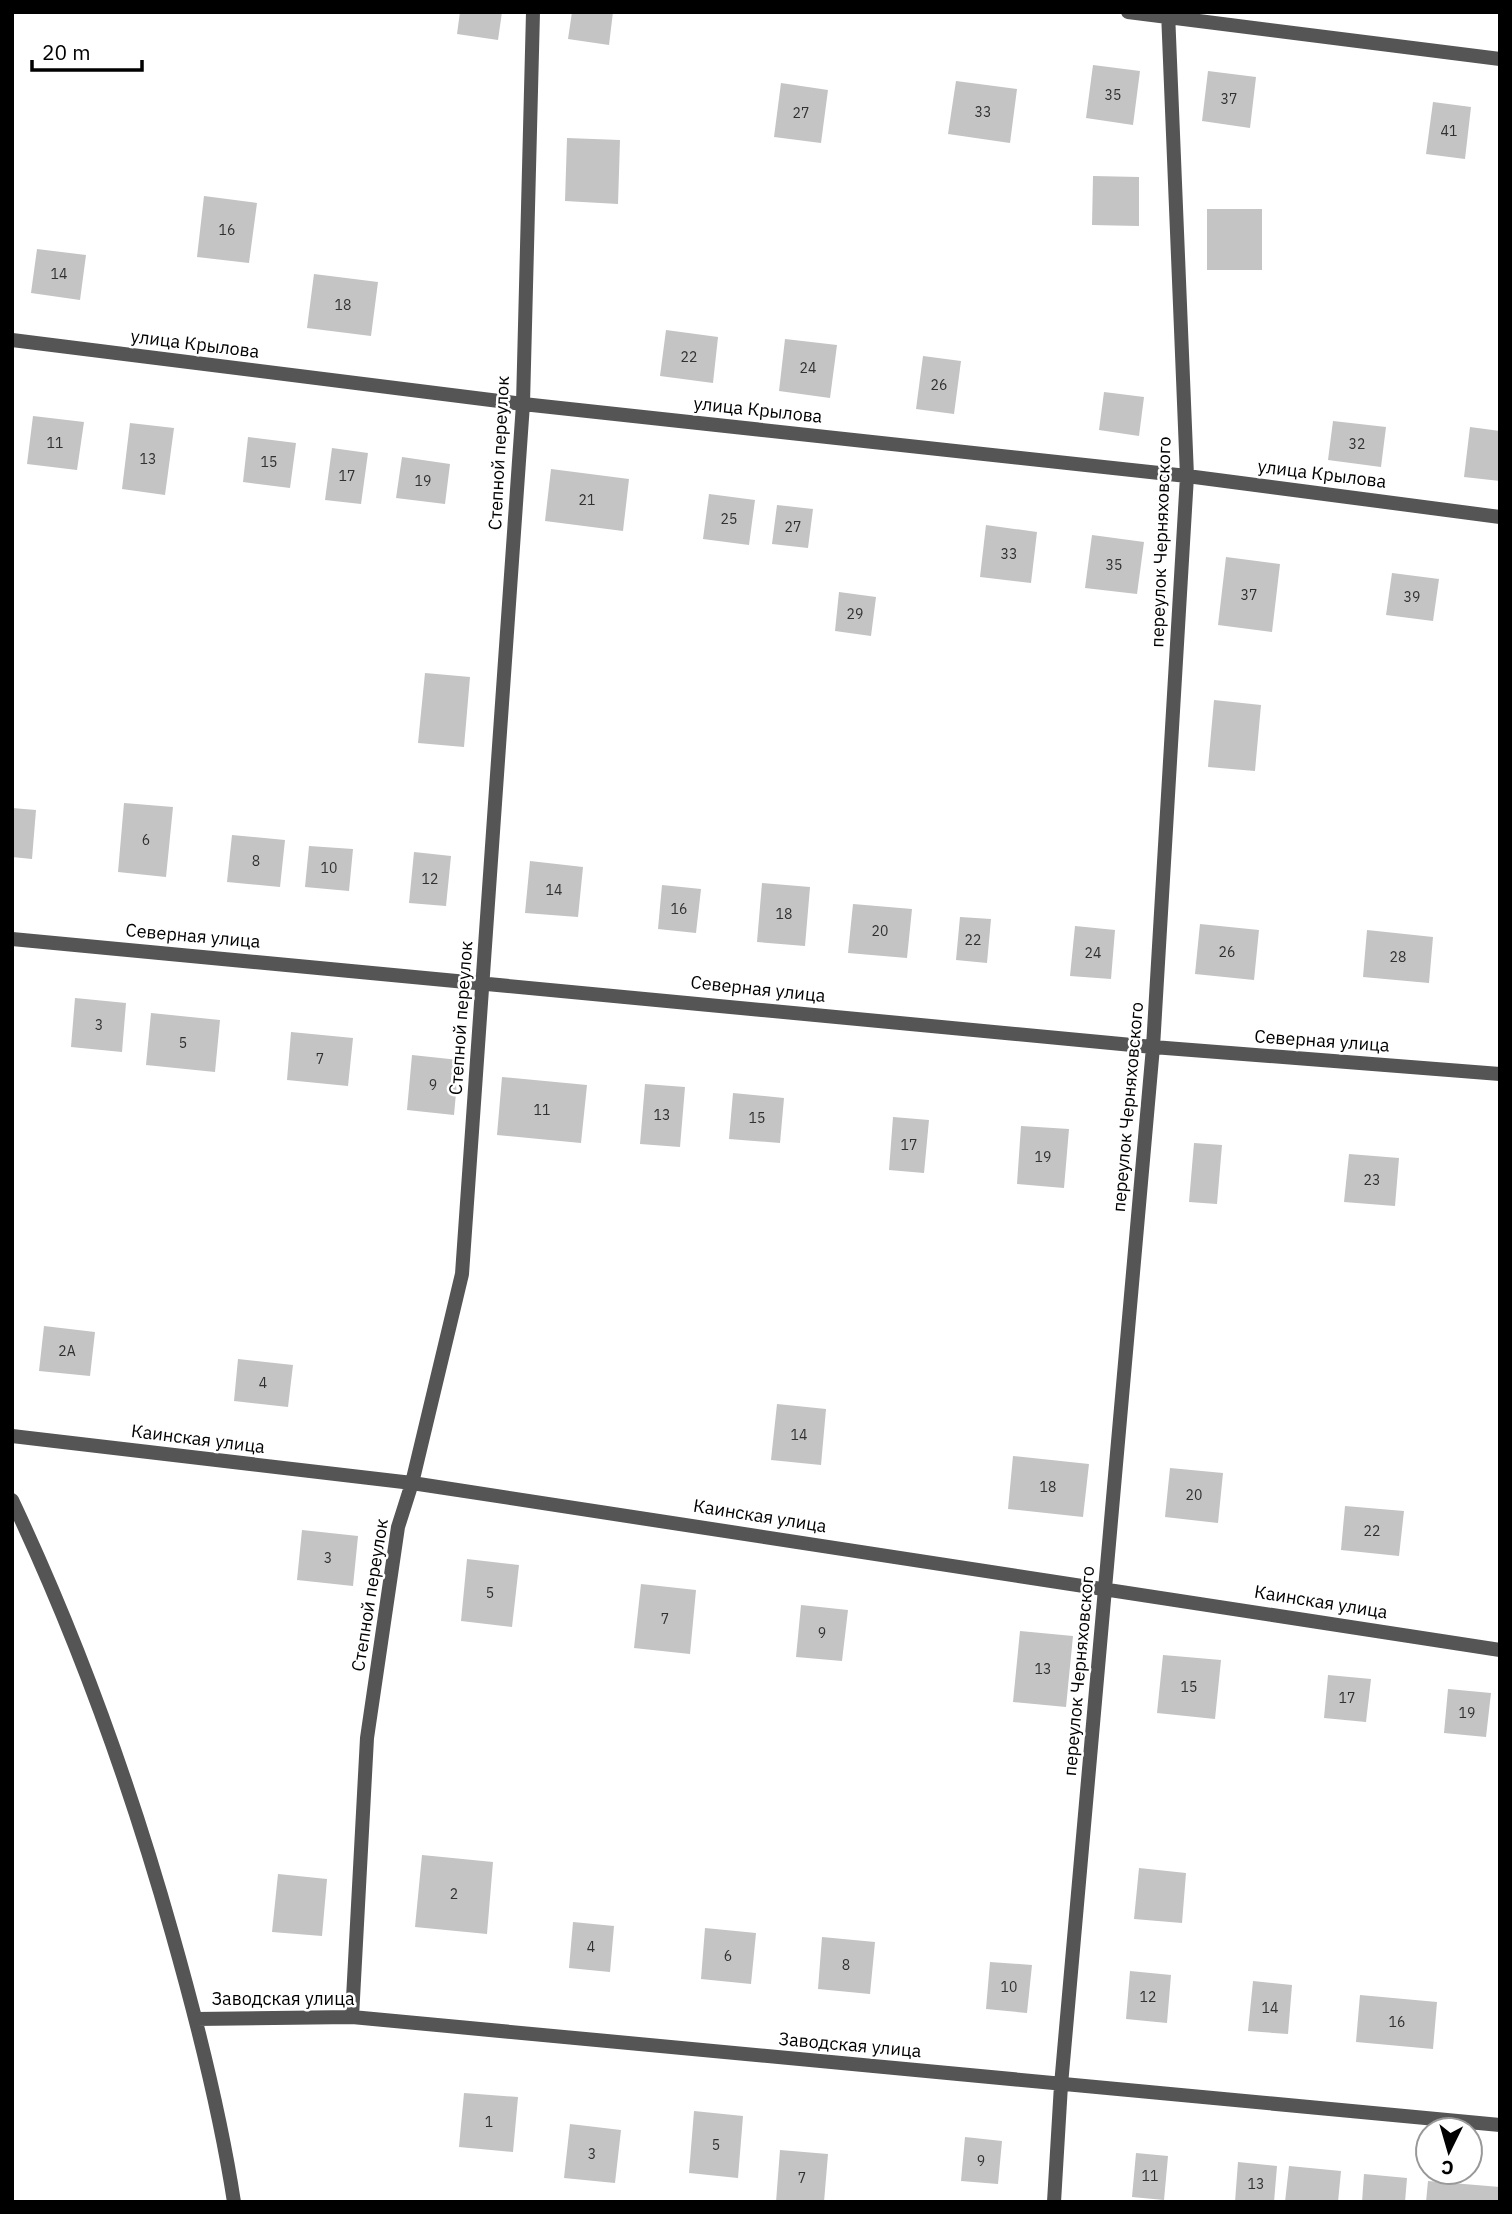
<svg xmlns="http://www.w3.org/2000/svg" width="1512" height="2214" font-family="'IBM Plex Sans',sans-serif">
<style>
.building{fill:#c4c4c4}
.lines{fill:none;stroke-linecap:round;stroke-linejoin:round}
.minor{stroke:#555;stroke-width:14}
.labels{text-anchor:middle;stroke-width:5;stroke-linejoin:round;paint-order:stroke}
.number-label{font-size:14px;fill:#313131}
.street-label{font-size:18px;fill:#000;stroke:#fff}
</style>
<rect width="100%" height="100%" fill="#fff"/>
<path class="building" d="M460 12H502L498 40 457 34Z
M572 12H613L609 45 568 39Z
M1093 65 1140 71 1133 125 1086 118Z
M1208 71 1256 77 1250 128 1202 121Z
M956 81 1017 89 1010 143 948 134Z
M781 83 828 90 821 143 774 137Z
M1433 102 1471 107 1465 159 1426 154Z
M567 138 620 140 618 204 565 201Z
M1093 176 1139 177V226L1092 225Z
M204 196 257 203 249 263 197 257Z
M1207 209H1262V270H1207Z
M37 249 86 255 80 300 31 293Z
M314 274 378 282 371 336 307 328Z
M666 330 718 337 713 383 660 376Z
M785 339 837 345 830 398 779 391Z
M923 356 961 361 954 414 916 409Z
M1104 392 1144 397 1139 436 1099 430Z
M33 416 84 422 77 470 27 464Z
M1333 421 1386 427 1381 467 1328 460Z
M130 423 174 428 165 495 122 489Z
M1470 427 1500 431V481L1464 477Z
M248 437 296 443 290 488 243 482Z
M332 448 368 453 361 504 325 500Z
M402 457 450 464 445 504 396 498Z
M551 469 629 479 623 531 545 521Z
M709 494 755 500 749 545 703 539Z
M777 505 813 509 808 548 772 544Z
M986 525 1037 532 1031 583 980 577Z
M1092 535 1144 542 1137 594 1085 588Z
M1226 557 1280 564 1272 632 1218 625Z
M1392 573 1439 579 1433 621 1386 615Z
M839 592 876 597 871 636 835 631Z
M425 673 470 677 464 747 418 743Z
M1214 700 1261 705 1255 771 1208 767Z
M124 803 173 807 166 877 118 872Z
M12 808 36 810 32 859 12 857Z
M232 835 285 840 280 887 227 882Z
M309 846 353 849 349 891 305 887Z
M414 852 451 856 446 906 409 903Z
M530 861 583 867 578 917 525 913Z
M762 883 810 887 805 946 757 942Z
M662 885 701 889 696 933 658 929Z
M853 904 912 909 907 958 848 953Z
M960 917 991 919 987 963 956 960Z
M1200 924 1259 930 1254 980 1195 974Z
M1075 926 1115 930 1111 979 1070 976Z
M1367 930 1433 937 1429 983 1363 977Z
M75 998 126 1003 122 1052 71 1047Z
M151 1013 220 1020 215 1072 146 1065Z
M291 1032 353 1038 348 1086 287 1080Z
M412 1055 459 1060 454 1115 407 1110Z
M502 1077 587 1085 581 1143 497 1135Z
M645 1084 685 1087 680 1147 640 1144Z
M733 1093 784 1098 780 1143 729 1139Z
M893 1117 929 1120 924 1173 889 1170Z
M1021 1126 1069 1129 1064 1188 1017 1184Z
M1194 1143 1222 1145 1217 1204 1189 1202Z
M1349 1154 1399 1158 1395 1206 1344 1202Z
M44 1326 95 1332 90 1376 39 1371Z
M238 1359 293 1365 288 1407 234 1401Z
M777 1404 826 1409 821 1465 771 1460Z
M1013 1456 1089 1464 1083 1517 1008 1509Z
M1170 1468 1223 1473 1218 1523 1165 1517Z
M1345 1506 1404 1511 1399 1556 1341 1550Z
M302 1530 358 1536 353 1586 297 1580Z
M467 1559 519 1565 512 1627 461 1621Z
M641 1584 696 1590 690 1654 634 1648Z
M801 1605 848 1610 842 1661 796 1657Z
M1020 1631 1073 1636 1066 1707 1013 1702Z
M1163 1655 1221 1660 1215 1719 1157 1713Z
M1328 1675 1371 1679 1366 1722 1324 1718Z
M1448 1689 1491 1693 1486 1737 1444 1733Z
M422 1855 493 1862 487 1934 415 1927Z
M1139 1868 1186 1873 1182 1923 1134 1919Z
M278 1874 327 1879 322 1936 272 1932Z
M573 1922 614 1926 610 1972 569 1968Z
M705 1928 756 1933 751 1984 701 1979Z
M822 1937 875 1942 870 1994 818 1989Z
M990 1962 1032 1965 1027 2013 986 2009Z
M1130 1971 1171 1975 1167 2023 1126 2019Z
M1253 1981 1292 1985 1288 2034 1248 2031Z
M1360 1995 1437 2002 1433 2049 1356 2042Z
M464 2093 518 2097 513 2152 459 2147Z
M694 2111 743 2116 738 2178 689 2173Z
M570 2124 621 2130 615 2183 564 2178Z
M965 2137 1002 2141 998 2184 961 2181Z
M780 2150 828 2154 824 2202H776Z
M1136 2153 1168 2156 1164 2200 1132 2197Z
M1238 2162 1277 2166 1274 2202H1235Z
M1289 2166 1341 2171 1338 2202H1285Z
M1364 2174 1407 2178 1405 2202H1362Z
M1428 2181 1500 2187V2202H1426Z"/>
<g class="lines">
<path class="minor" d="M1128 12 1500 59
M12 340 523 404 1187 476 1500 517
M12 939 1153 1047 1500 1074
M12 1436 412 1483 1500 1650
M12 1500C78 1640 130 1784 172 1933 197 2021 220 2111 234 2202
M352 2017 367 1738 398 1527 412 1483 462 1274 523 404 533 12
M196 2019 352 2017 1500 2125
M1054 2202 1061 2085 1153 1047 1187 476 1168 12"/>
</g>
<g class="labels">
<g class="number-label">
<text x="1113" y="100">35</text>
<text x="1229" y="104">37</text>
<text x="983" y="117">33</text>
<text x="801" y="118">27</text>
<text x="1449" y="136">41</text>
<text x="227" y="235">16</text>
<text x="59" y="279">14</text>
<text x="343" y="310">18</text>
<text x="689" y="362">22</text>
<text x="808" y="373">24</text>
<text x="939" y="390">26</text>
<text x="55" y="448">11</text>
<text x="1357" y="449">32</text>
<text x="148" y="464">13</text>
<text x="269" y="467">15</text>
<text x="347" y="481">17</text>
<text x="423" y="486">19</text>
<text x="587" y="505">21</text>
<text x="729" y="524">25</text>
<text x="793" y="532">27</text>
<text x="1009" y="559">33</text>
<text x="1114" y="570">35</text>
<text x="1249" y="600">37</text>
<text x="1412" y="602">39</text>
<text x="855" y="619">29</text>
<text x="146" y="845">6</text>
<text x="256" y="866">8</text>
<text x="329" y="873">10</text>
<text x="430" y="884">12</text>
<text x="554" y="895">14</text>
<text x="679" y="914">16</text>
<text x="784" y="919">18</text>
<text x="880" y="936">20</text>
<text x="973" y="945">22</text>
<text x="1227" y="957">26</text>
<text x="1093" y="958">24</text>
<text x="1398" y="962">28</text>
<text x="99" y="1030">3</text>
<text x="183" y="1048">5</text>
<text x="320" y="1064">7</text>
<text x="433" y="1090">9</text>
<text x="542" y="1115">11</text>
<text x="662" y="1120">13</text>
<text x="757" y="1123">15</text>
<text x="909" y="1150">17</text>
<text x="1043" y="1162">19</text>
<text x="1372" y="1185">23</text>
<text x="67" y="1356">2А</text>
<text x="263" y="1388">4</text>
<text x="799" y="1440">14</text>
<text x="1048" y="1492">18</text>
<text x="1194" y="1500">20</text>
<text x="1372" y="1536">22</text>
<text x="328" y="1563">3</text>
<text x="490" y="1598">5</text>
<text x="665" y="1624">7</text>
<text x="822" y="1638">9</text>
<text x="1043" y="1674">13</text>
<text x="1189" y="1692">15</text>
<text x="1347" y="1703">17</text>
<text x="1467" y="1718">19</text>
<text x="454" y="1899">2</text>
<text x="591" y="1952">4</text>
<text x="728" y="1961">6</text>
<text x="846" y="1970">8</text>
<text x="1009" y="1992">10</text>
<text x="1148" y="2002">12</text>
<text x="1270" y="2013">14</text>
<text x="1397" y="2027">16</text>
<text x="489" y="2127">1</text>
<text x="716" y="2150">5</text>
<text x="592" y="2159">3</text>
<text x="981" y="2166">9</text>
<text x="1150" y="2181">11</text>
<text x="802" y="2183">7</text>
<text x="1256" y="2189">13</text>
</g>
<g class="street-label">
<text transform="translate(195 344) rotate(7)" y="6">улица Крылова</text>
<text transform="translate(758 410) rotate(6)" y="6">улица Крылова</text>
<text transform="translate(499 453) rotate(-87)" y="6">Степной переулок</text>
<text transform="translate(1322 474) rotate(7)" y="6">улица Крылова</text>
<text transform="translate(1161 542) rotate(-88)" y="6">переулок Черняховского</text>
<text transform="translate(193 936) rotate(5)" y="6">Северная улица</text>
<text transform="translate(758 989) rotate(6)" y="6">Северная улица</text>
<text transform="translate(461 1018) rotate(-86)" y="6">Степной переулок</text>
<text transform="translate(1322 1041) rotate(4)" y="6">Северная улица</text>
<text transform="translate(1128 1107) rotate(-85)" y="6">переулок Черняховского</text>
<text transform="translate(198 1439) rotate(7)" y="6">Каинская улица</text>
<text transform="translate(760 1516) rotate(9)" y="6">Каинская улица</text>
<text transform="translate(370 1595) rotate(-81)" y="6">Степной переулок</text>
<text transform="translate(1321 1602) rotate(9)" y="6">Каинская улица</text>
<text transform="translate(1079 1671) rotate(-85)" y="6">переулок Черняховского</text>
<text x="283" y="2005">Заводская улица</text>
<text transform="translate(850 2045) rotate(5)" y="6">Заводская улица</text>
</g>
</g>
<rect width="1512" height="2214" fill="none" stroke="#000000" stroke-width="28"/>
<g transform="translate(1449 2151) rotate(185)"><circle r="33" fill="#ffffff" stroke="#999999" stroke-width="2"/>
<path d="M0-5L12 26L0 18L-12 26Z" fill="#000000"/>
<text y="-10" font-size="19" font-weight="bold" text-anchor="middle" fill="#000000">С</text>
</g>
<path d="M32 60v10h110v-10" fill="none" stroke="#000000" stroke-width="3.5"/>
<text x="42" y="60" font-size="21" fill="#000000" stroke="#ffffff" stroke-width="5" paint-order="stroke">20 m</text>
</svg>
